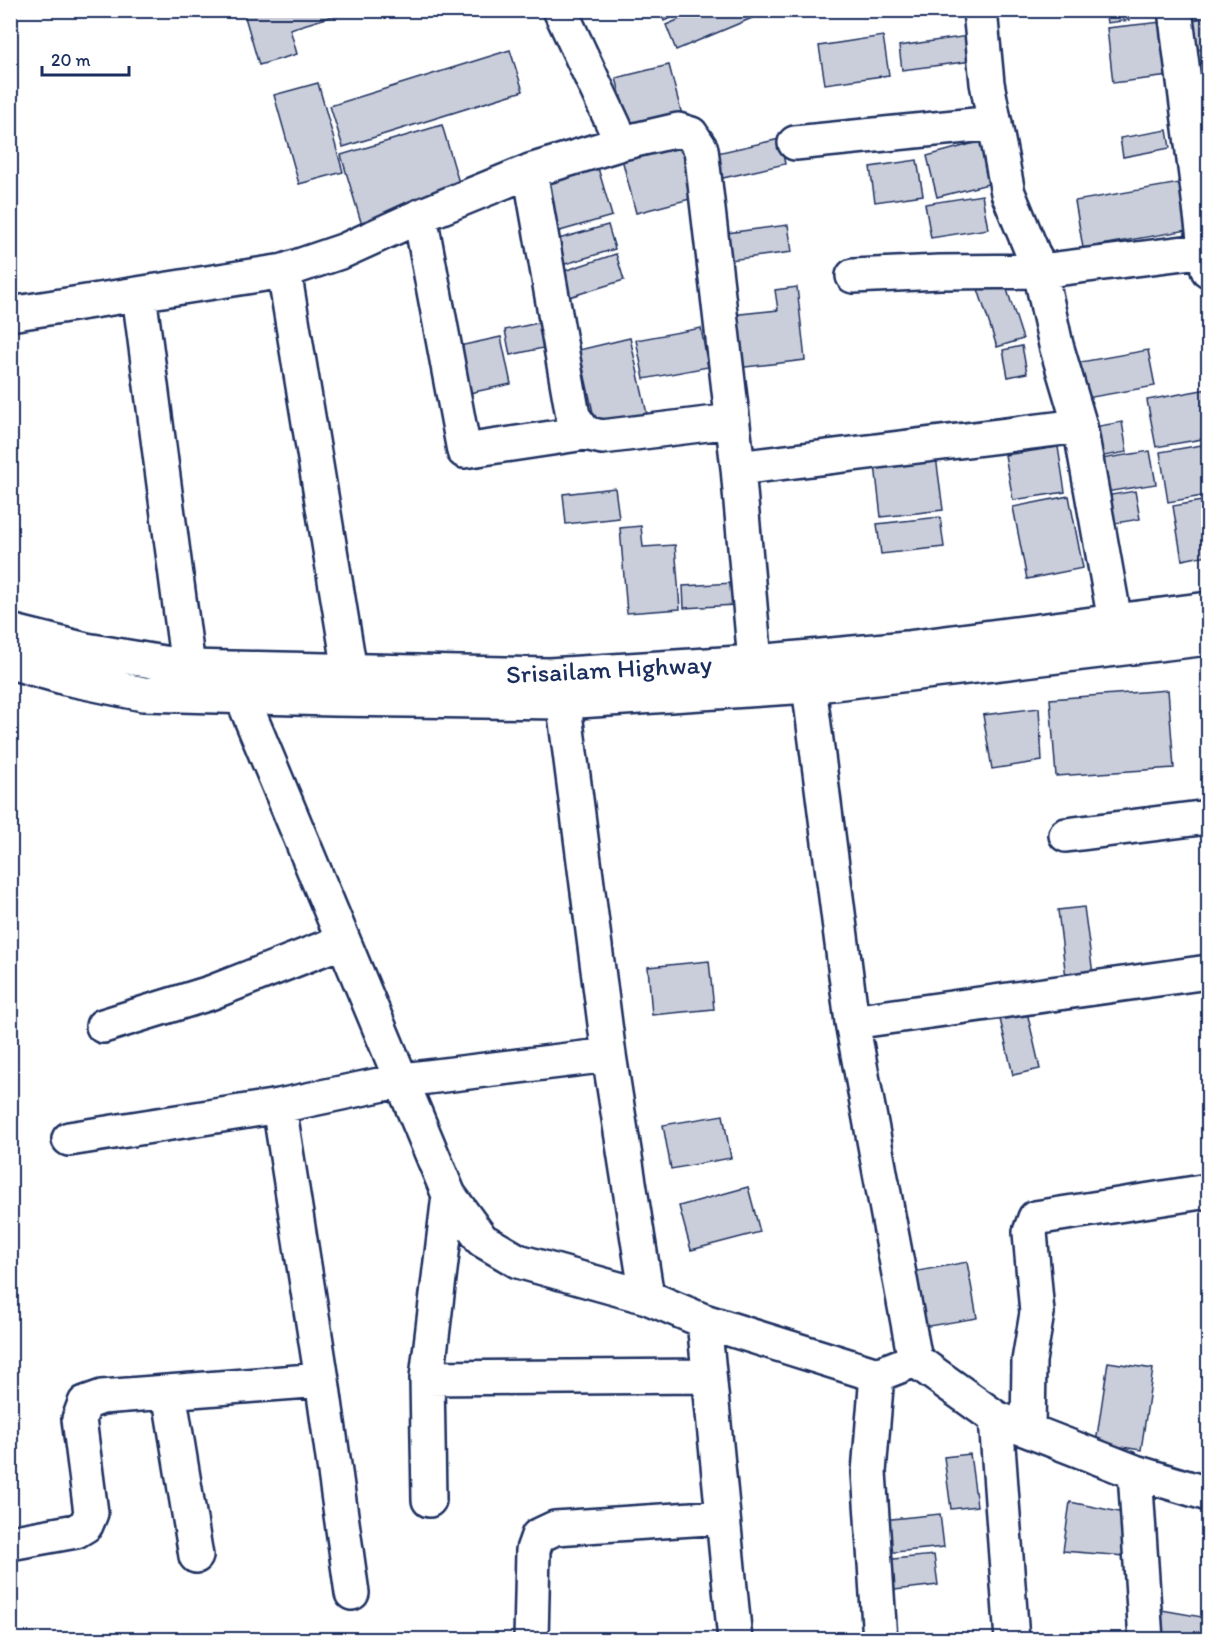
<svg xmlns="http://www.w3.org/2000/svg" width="1219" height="1650" font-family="Itim,sans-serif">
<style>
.building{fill:#caceda;stroke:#1b2f5e;stroke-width:1.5}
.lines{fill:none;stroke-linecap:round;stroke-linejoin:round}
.minor-casing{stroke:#1b2f5e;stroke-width:38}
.highway-casing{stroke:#1b2f5e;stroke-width:38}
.minor{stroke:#fff;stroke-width:33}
.highway{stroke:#fff;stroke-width:33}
.labels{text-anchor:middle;stroke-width:5;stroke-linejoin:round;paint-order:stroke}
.street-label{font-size:26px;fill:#1b2f5e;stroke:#fff}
</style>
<rect width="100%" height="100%" fill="#fff"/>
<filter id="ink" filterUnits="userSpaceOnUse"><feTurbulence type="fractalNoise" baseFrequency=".0167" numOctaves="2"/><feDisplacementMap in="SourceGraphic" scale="12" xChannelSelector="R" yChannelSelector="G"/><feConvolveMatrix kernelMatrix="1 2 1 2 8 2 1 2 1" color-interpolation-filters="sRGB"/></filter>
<g filter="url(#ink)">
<path class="building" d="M243 10H353L290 29 297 54 259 65Z
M660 10H690L664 21Z
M701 10H748L752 18 676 50 666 25Z
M1105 10H1128L1129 20 1107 23Z
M1208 17V48L1188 52 1183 22Z
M1171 21 1177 75 1113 83 1107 28Z
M883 36 889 75 825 84 819 46Z
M968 36 972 61 902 70 899 46Z
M510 50 523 91 343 147 330 106Z
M669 65 683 119 630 132 616 78Z
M1208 67V123L1200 124 1191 70Z
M318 83 343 172 299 184 274 95Z
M442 125 462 193 361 222 341 155Z
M1167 130 1170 148 1123 157 1120 138Z
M681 139 690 199 636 213 621 155Z
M780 139 785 164 714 180 708 155Z
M982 141 992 183 937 197 927 156Z
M917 160 923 195 875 202 870 167Z
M596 161 612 216 553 233 537 178Z
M1185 182 1194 229 1083 248 1075 201Z
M982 195 988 229 931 238 925 204Z
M608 225 615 249 562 265 555 240Z
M788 225 792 252 722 261 719 234Z
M616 254 624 280 566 298 558 273Z
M1002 274 1023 339 997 347 976 283Z
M797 287 805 360 737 368 731 315 778 310 775 290Z
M552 320 557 345 510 355 505 330Z
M701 328 708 367 644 379 636 340Z
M501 337 511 384 460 395 450 348Z
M630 338 647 414 596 426 579 350Z
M1022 346 1027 373 1008 377 1003 350Z
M1148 350 1155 386 1081 399 1075 363Z
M1208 389V438L1156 447 1147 400Z
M1122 422 1127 452 1093 458 1088 428Z
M1208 444V495L1168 502 1160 452Z
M1058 447 1065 492 1013 500 1005 455Z
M935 449 943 510 881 517 874 456Z
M1150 451 1156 484 1106 492 1101 459Z
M615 488 619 518 566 524 563 494Z
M1135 491 1140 519 1110 524 1105 496Z
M1069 496 1083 568 1027 579 1013 507Z
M1208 500V555L1182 560 1173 506Z
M940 517 944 547 881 554 877 524Z
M641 526 643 547 675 545 680 609 627 613 620 528Z
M733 583 735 605 684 608 683 586Z
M1168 690 1174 768 1056 776 1050 699Z
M1039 708 1042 761 992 769 983 715Z
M1084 907 1093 974 1066 978 1058 910Z
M709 961 714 1009 652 1015 648 967Z
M1027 1012 1040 1069 1013 1075 1000 1019Z
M723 1115 731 1158 671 1169 663 1125Z
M748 1187 760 1232 691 1250 679 1206Z
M967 1262 977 1318 917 1328 907 1273Z
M1108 1362 1153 1369 1141 1450 1096 1443Z
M970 1454 977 1506 951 1509 944 1457Z
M1070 1502 1129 1514 1125 1556 1063 1551Z
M940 1514 944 1547 885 1553 882 1520Z
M934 1555 938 1585 886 1591 883 1560Z
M1156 1609 1208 1618 1205 1640H1156Z"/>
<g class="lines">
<defs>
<path id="minor" d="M560 10 622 143
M980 10 987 83 1008 193 1040 271 1056 345 1080 426 1115 621
M1175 10 1208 270
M795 143 995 123
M530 171 573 416 585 433 602 437 732 421
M420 216 464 451 585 433
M284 271 350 671
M853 276 940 272 1040 271 1208 250
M139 294 188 667
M10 314 284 271 343 251 420 216 530 171 622 143 678 130 691 134 701 149 738 468 755 662
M738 468 1080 426
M560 675 609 1055 647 1297
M809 686 852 1022 915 1360
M242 697 449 1195 482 1240 518 1261 647 1297 704 1321 877 1375 915 1360 996 1418 1135 1472 1208 1494
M1066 835 1208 817
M852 1022 1208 972
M103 1026 210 993 343 941
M279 1106 322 1380 352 1593
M69 1139 279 1106 403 1080 609 1055
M704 1321 735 1640
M877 1375 869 1472 880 1640
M427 1378 709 1376
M169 1392 196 1556
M996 1418 1012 1640
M1028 1430 1029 1361 1037 1313 1030 1232 1035 1218 1208 1191
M1135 1472 1146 1640
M429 1500 427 1378 449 1195
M10 1543 76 1531 86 1525 91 1513 79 1419 85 1403 102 1397 322 1380
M531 1640 533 1550 538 1536 555 1528 723 1517"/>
<path id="highway" d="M10 631 86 650 188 667 549 675 755 662 907 648 1208 609
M10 662 66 678 143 694 333 699 563 702 809 686 1208 638"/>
</defs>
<use href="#minor" class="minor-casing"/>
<use href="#highway" class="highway-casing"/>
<use href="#minor" class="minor"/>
<use href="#highway" class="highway"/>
</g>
</g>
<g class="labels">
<g class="street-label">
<text transform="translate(609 669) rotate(-3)" y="9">Srisailam Highway</text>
</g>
</g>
<rect width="1219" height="1650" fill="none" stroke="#fff" stroke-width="36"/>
<rect x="18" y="18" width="1183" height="1614" fill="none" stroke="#1b2f5e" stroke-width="2" filter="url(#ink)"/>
<path d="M42 66v9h87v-9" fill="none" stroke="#1b2f5e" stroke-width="3"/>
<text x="51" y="66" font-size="18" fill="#1b2f5e" stroke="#ffffff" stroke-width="4.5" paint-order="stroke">20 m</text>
</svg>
